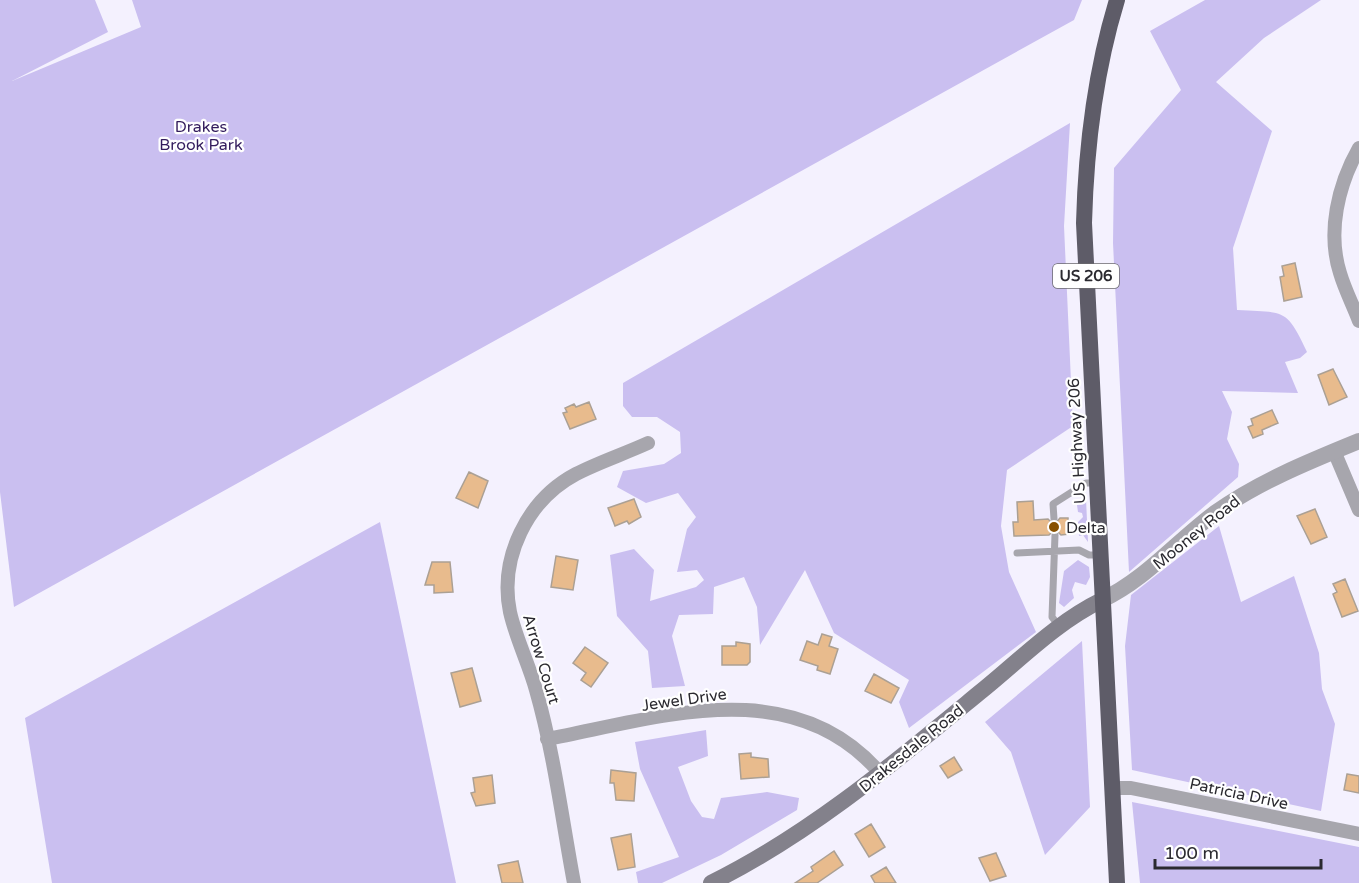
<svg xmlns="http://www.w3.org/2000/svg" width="1359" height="883" font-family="'Varela Round',sans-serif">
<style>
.green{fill:#cabff0}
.building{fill:#e8bb8d;stroke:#aba094;stroke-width:1.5}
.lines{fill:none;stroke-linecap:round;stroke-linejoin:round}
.service{stroke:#a7a6ad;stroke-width:7}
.minor{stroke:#a7a6ad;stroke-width:14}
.tertiary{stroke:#a7a6ad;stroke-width:16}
.secondary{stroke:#83818b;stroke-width:16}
.trunk{stroke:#5e5c68;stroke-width:16}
.poi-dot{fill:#875000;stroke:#fff;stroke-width:2}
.labels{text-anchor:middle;stroke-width:4.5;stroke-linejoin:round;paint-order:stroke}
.shield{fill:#fff;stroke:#6b6a6e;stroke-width:1.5}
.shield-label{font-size:15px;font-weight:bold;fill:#2b2a30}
.park-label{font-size:16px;fill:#331c5d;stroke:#fff}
.street-label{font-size:16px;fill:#2b2a30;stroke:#fff}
.poi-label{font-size:16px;fill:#2b2a30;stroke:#fff;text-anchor:start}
</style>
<rect width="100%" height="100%" fill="#f4f1fe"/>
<path class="green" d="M0 0H95L108 32 12 81 141 27 132 0H1082L1074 20 14 607 0 492Z
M1205 0H1321L1264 38 1216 82 1272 131 1233 248 1237 310C1283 313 1286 306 1307 352L1300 358 1285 362 1298 393 1222 391 1232 412 1227 439 1239 464 1238 477 1129 572 1113 243 1114 168 1181 90 1150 31Z
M1070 123 1064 226 1073 426 1007 470 1001 526 1009 572 1036 632 909 728 899 702 909 680 834 633 805 570 760 645 757 607 744 577 714 587 713 614 679 615 672 636 685 686 652 688 648 651 617 616 610 555 634 549 654 570 650 601 696 587 704 580 697 570 677 572 687 529 696 517 678 493 646 503 617 487 623 471 664 464 681 453 680 432 657 417H632L623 406V383Z
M1086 499 1088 542 1083 535 1079 536 1078 522 1083 517 1082 513 1078 512 1077 505Z
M380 522 456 883H52L25 718Z
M1219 526 1241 602 1294 576 1319 653 1322 689 1335 724 1321 811 1132 770 1125 646 1131 595Z
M1078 560 1089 567 1090 577 1086 585 1075 582 1072 590 1074 598 1064 607 1059 603 1064 571Z
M1082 641 1090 807 1045 855 1011 752 985 722Z
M706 730 708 756 678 767 691 801 702 817 714 819 721 798 767 792 799 798 797 810 721 855 662 883H638L636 872 679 857 640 769 635 742Z
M1132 802 1359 847V883H1140Z"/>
<path class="building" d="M1295 263 1302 297 1284 301 1280 277 1284 276 1282 266Z
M1333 369 1347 397 1329 405 1318 375Z
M589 402 596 419 570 429 563 413 567 412 565 408 574 404 576 407Z
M1272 410 1278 423 1262 430 1263 434 1253 438 1248 427 1253 425 1251 419Z
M469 472 488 481 478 508 456 498Z
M634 499 641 517 629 524 627 521 615 526 608 508Z
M1033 501 1034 520 1048 519 1054 525 1060 518H1068L1069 534 1061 535 1055 529 1049 535 1014 536 1013 522H1018L1017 502Z
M1315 509 1327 537 1311 544 1297 516Z
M556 556 578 560 573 590 551 587Z
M432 562H450L453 592 434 593V585H425Z
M1345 579 1358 611 1342 617 1333 594 1337 592 1333 584Z
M822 634 832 637 829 646 838 649 830 674 817 670 818 666 800 660 807 641 818 645Z
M736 642 750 644V662L747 665H722V646H736Z
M585 647 608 663 591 687 581 680 586 673 573 663Z
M472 668 481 701 460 707 451 673Z
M874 674 899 688 891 703 865 691Z
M751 753V757L768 759 769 777 741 779 739 754Z
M954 757 962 770 948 778 940 766Z
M611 770 636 773 634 801 616 800 614 783H610Z
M1347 774 1359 776V793L1344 790Z
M492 775 495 803 476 806 471 793 475 792 473 778Z
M871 824 885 847 869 857 855 834Z
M631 834 635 867 618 870 611 838Z
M834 851 843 865 817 883H795L813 871 811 867Z
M996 853 1006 876 990 881 979 858Z
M518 861 523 883H502L498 865Z
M886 867 896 883H875L871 876Z"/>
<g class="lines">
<path class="service" d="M1054 519 1053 504 1086 483H1096
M1055 535 1052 617 1059 626
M1017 553 1079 550 1089 555H1100"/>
<path class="minor" d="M1359 148C1338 185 1327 232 1340 273 1345 290 1353 305 1359 321
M1334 451 1359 510
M547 739C659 718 792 671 880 773
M1112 788H1131L1359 834
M574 883C562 819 554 753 536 690 529 664 516 639 510 612 499 558 527 500 576 474 599 462 624 454 648 443"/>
<path class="tertiary" d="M1102 600C1146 579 1176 542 1215 513 1258 482 1310 461 1359 441"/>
<path class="secondary" d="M711 883C810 834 894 763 979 693 1019 661 1055 623 1102 600"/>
<path class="trunk" d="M1117 0C1095 72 1086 148 1084 223L1117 883"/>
</g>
<circle class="poi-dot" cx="1054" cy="527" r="6"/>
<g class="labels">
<rect class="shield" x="1053" y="264" width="66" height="24" rx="4.5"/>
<g class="shield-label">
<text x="1086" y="281">US 206</text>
</g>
<g class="park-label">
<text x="201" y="132">Drakes<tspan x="201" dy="18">Brook Park</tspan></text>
</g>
<g class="street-label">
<text transform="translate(1076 441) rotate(-93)" y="6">US Highway 206</text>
<text transform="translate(1196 532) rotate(-39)" y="6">Mooney Road</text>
<text transform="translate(542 659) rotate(73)" y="6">Arrow Court</text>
<text transform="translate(684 699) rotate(-8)" y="6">Jewel Drive</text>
<text transform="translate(911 748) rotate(-39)" y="6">Drakesdale Road</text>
<text transform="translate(1239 793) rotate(12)" y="6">Patricia Drive</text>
</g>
<g class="poi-label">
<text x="1066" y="533">Delta</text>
</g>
</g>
<path d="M1155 859v9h166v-9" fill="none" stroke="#2b2a30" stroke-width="3"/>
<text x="1164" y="859" font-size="18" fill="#2b2a30" stroke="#ffffff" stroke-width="4.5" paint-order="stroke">100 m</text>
</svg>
